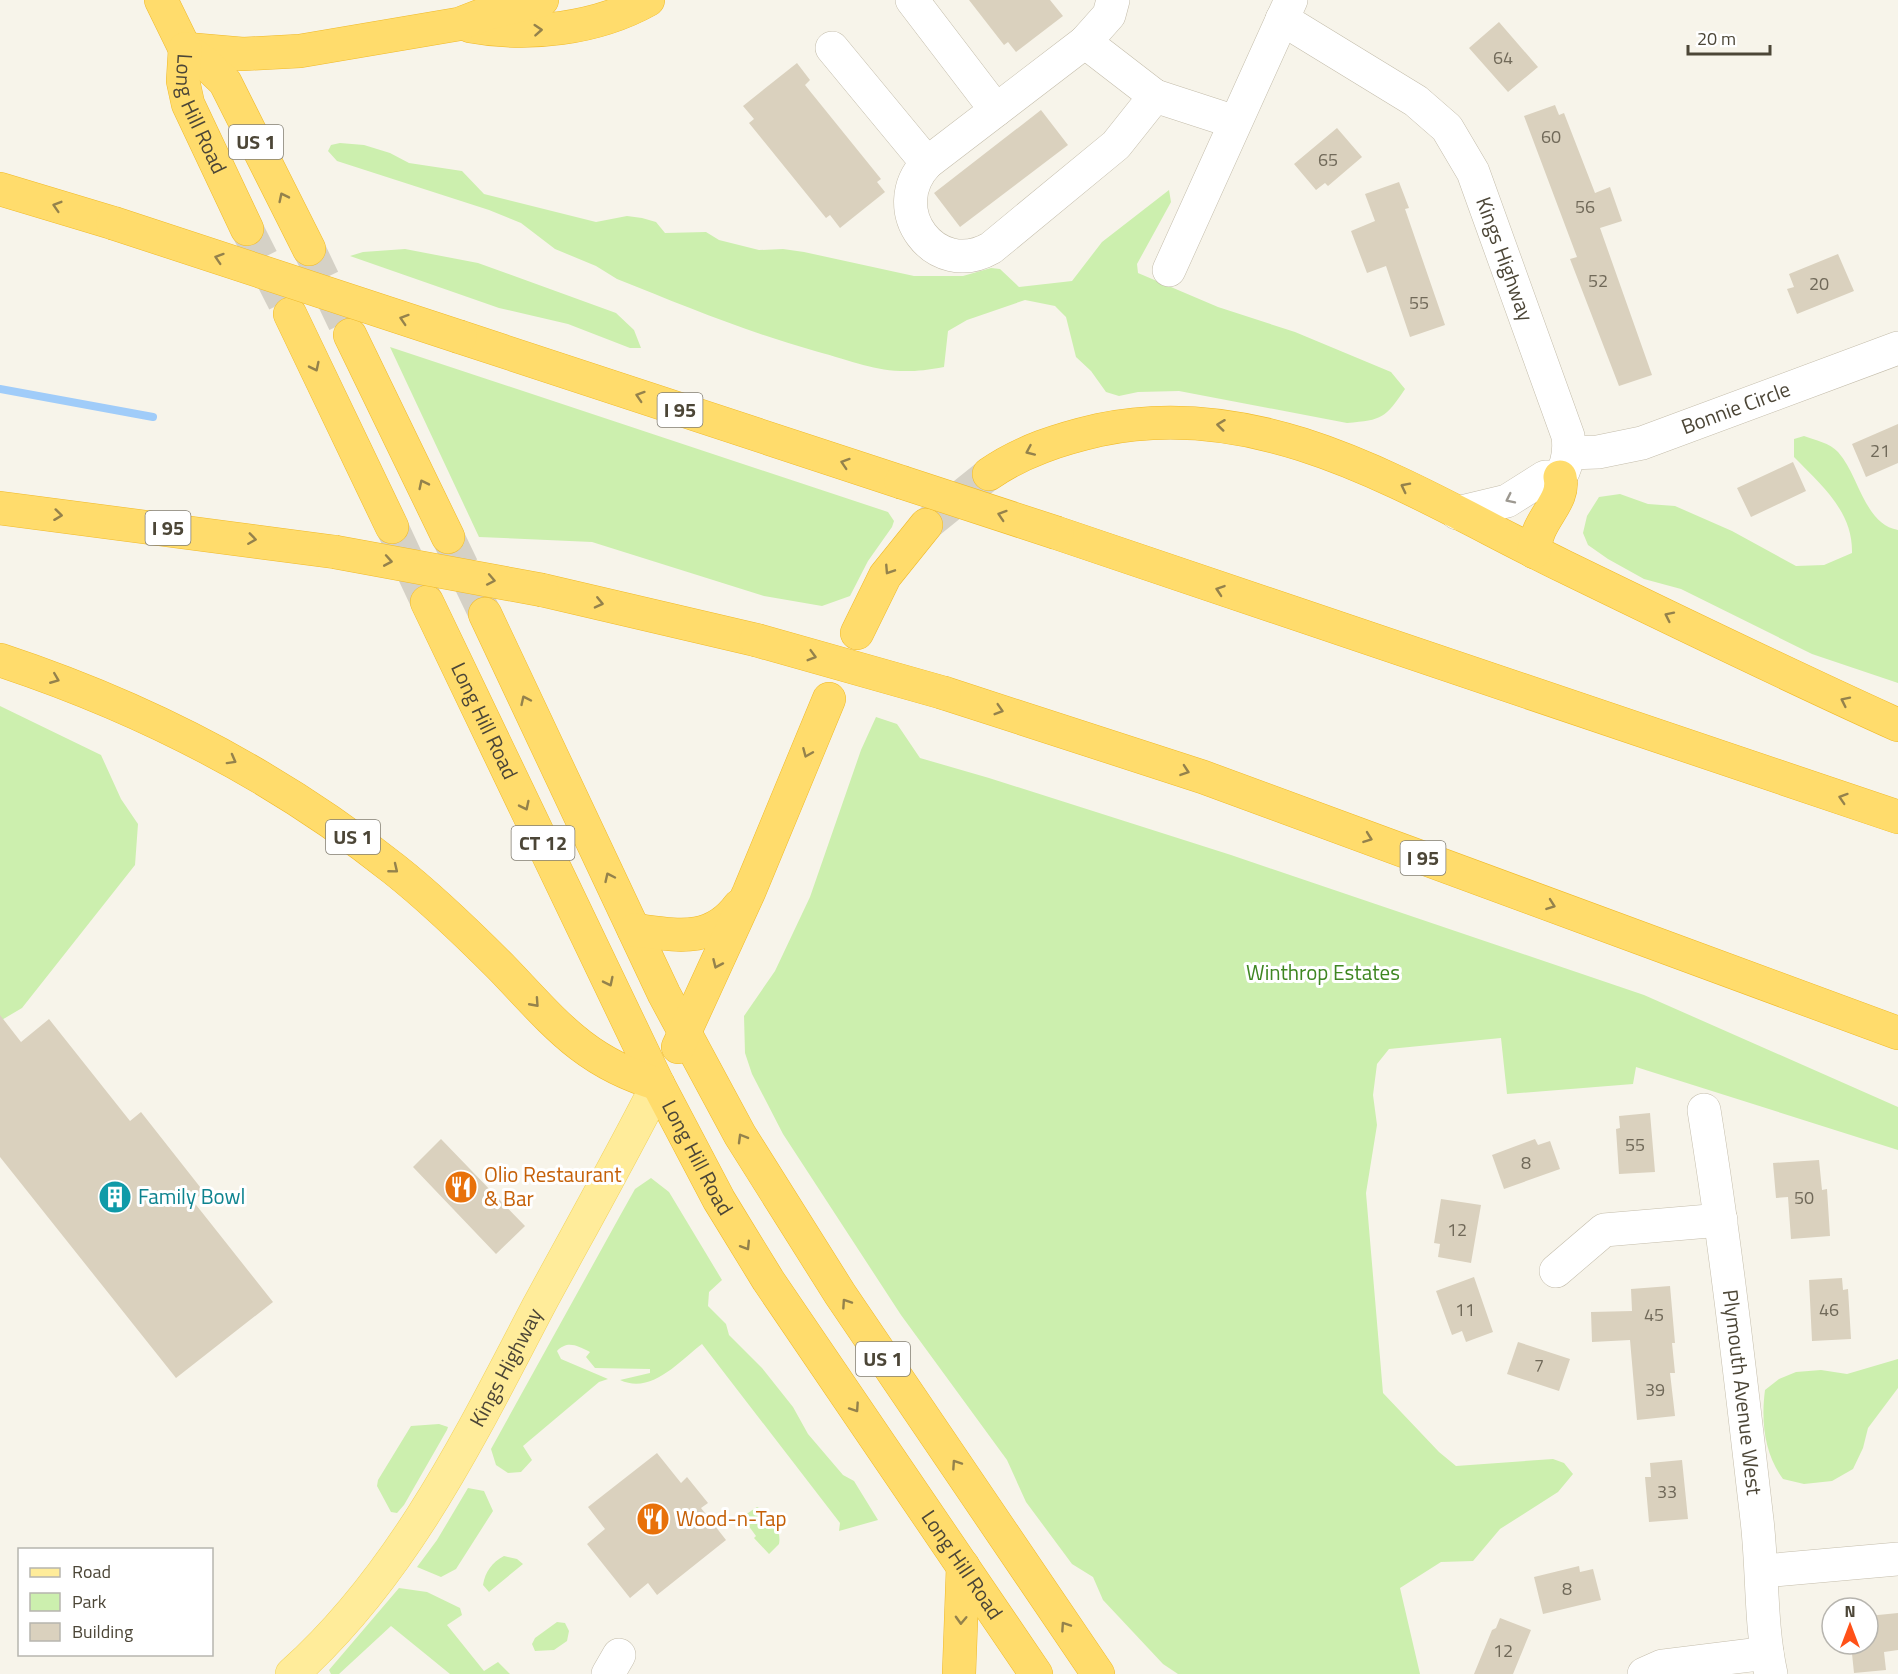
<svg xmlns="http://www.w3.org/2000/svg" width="1898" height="1674" font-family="'Titillium Web',sans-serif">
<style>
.green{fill:#ccefae}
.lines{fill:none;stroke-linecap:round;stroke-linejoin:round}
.stream{stroke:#a0ccf9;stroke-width:8}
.building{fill:#dad1be}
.highway-tunnel{stroke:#d5d1c6;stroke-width:33;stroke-dasharray:33 16;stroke-linecap:butt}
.minor-casing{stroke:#c4bdab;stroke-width:34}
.major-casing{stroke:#f2d35c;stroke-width:34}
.highway-casing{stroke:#f0ba2a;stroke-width:34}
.minor{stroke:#fff;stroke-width:33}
.major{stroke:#ffec9a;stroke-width:33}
.highway{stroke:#ffdc6c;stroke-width:33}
.highway-bridge-casing{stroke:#f0ba2a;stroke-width:34;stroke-linecap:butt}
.highway-bridge{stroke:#ffdc6c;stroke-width:33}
.oneway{stroke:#94824c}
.oneway2{stroke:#9d9991}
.labels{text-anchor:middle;stroke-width:6;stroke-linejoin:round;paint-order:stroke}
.number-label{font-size:18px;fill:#706959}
.shield{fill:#fff;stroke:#827e73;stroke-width:1.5}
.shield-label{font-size:20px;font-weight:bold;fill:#4c4637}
.street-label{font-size:21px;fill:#4c4637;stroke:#fff}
.park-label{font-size:21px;fill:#3e8621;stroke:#fff}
.food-label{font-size:21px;fill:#c56008;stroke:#fff;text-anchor:start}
.culture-label{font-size:21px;fill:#0d838f;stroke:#fff;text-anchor:start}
</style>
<rect width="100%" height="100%" fill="#f7f4ea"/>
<path class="green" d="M340 143 364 145 390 153 409 163 462 171 484 194 596 222 627 216 642 218 656 222 665 233 706 232 719 240 759 250 783 249 804 252 914 276H963L991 268 1000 269 1019 287 1072 281 1102 242 1169 190 1171 202 1137 264 1138 273 1218 307 1295 332 1391 372 1405 389C1385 418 1383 420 1347 423L1179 391 1138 392 1119 396 1106 392 1091 371 1076 357 1066 317 1055 306 1025 300 967 320 948 331 944 367C888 378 867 365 815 351 747 332 682 305 617 279L596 266 555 249 521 223 489 210 337 161 328 151 331 145Z
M405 249 478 263 616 313 634 330 641 348H630L568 324 499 308 350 256 363 252Z
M390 347 888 512 894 521 892 527 868 561 850 596 822 606 764 596 592 542 479 537Z
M1804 436C1815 440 1830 443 1838 452 1859 475 1864 524 1898 530V683L1812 654 1681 589 1644 579 1608 559 1588 545 1583 533 1587 516 1599 497 1620 494 1648 504 1675 506 1732 531 1796 566 1824 565 1852 553C1853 511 1821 485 1794 457V439Z
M0 706 101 755 121 799 138 824 135 865 22 1008 0 1021Z
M876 717 897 724 920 758 989 778 1231 855 1644 995 1898 1107V1150L1636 1067 1633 1084 1507 1094 1501 1038 1389 1049 1377 1064 1373 1095 1377 1125 1366 1193 1383 1393 1439 1452 1456 1466 1553 1459 1564 1463 1573 1474 1558 1492 1500 1529 1473 1561 1441 1562 1400 1588 1420 1674H1178L1163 1664 1103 1600 1093 1577 1072 1564 1026 1502 1007 1460 901 1315 783 1134 752 1074 745 1053 744 1016 775 971 810 897 861 750Z
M651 1178 669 1192 722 1280 709 1292 708 1306 726 1324 729 1335 762 1368 793 1407 808 1434 843 1475 854 1481 878 1520 839 1531 840 1523 702 1344C679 1361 652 1395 620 1380L650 1373V1369L595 1368 586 1357 590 1352C577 1346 568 1340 557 1351L561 1359 608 1379 599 1382 523 1446 532 1460 521 1472 508 1473 496 1465 491 1449 621 1214 635 1189Z
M1898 1359V1388L1868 1428 1863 1448 1853 1469 1832 1481 1804 1484 1783 1479C1764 1453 1761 1421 1765 1390L1779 1379 1796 1372 1821 1370 1847 1374Z
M439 1424 448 1427 447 1430 404 1505 397 1513 391 1512 377 1486 378 1480 411 1426Z
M468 1488 484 1491 493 1511 456 1569 441 1577 417 1567 437 1540Z
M757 1507C770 1512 782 1530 779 1544L769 1554 754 1538 756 1536 742 1517Z
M504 1556 517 1559 523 1564 489 1592 483 1585C485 1572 492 1562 504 1556Z
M399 1588 427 1592 460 1608 462 1615 447 1625 484 1671 498 1662 510 1674H450L391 1626 339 1674H331L329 1670Z
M557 1622 565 1623 569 1631 567 1641 554 1650 535 1651 532 1644 535 1638Z"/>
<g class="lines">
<path class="stream" d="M0 389 153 417"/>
</g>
<path class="building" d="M969 0H1050L1063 16 1016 52 1008 42 1004 45Z
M1499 22 1538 67 1508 92 1469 48Z
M797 63 810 80 805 85 881 179 877 182 885 192 840 228 830 215 826 218 749 123 754 119 743 106Z
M1555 105 1559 115 1564 113 1595 193 1610 187 1622 221 1600 228 1652 375 1619 386 1570 259 1577 257 1524 116Z
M1041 110 1068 145 960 227 934 193Z
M1337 128 1362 157 1328 186 1325 183 1316 190 1294 164Z
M1399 182 1409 208 1405 209 1445 325 1410 337 1386 266 1367 273 1351 231 1375 221 1365 194Z
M1838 254 1854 291 1797 314 1787 289 1794 287 1789 274Z
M1898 424V463L1866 477 1852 444Z
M1793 462 1806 491 1751 517 1737 488Z
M0 1015 21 1042 49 1019 130 1121 141 1112 204 1192 193 1201 273 1302 176 1378 0 1157Z
M1650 1113 1655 1172 1619 1174 1616 1129 1620 1128 1619 1116Z
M441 1139 525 1226 496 1254 413 1167Z
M1535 1139 1538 1145 1550 1141 1560 1169 1504 1189 1492 1155Z
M1819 1160 1822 1190 1827 1189 1830 1236 1791 1239 1788 1197 1776 1198 1773 1163Z
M1441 1199 1481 1205 1471 1263 1438 1257 1440 1244 1434 1243Z
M1474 1277 1493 1332 1466 1342 1462 1331 1452 1335 1436 1291Z
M1842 1278 1843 1290 1848 1289 1851 1339 1812 1341 1809 1280Z
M1670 1286 1675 1343H1672L1675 1373H1670L1675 1416 1637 1420 1630 1340 1592 1342 1591 1312 1632 1311 1631 1289Z
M1518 1342 1570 1359 1559 1391 1507 1374Z
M657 1453 681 1483 687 1477 708 1503 701 1508 726 1540 657 1595 648 1583 630 1598 587 1544 605 1529 588 1507Z
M1682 1460 1688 1519 1649 1522 1645 1477H1651L1650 1463Z
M1579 1566 1580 1572 1593 1569 1601 1600 1543 1614 1534 1577Z
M1898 1613V1650L1884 1652 1886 1670 1854 1673 1851 1644H1868V1616Z
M1500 1618 1531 1630 1513 1674H1474L1492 1630 1496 1628Z"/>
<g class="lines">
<path class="highway-tunnel" d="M247 229 290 314
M309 249 350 335
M926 525 989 474
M392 527 427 602
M448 537 485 614"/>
<defs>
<g id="minor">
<path d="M912 0 996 110"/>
<path id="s1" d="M1282 19 1416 101 1447 128 1473 172 1568 436C1570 451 1568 464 1560 477H1545L1507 501 1457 513"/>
<path d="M1085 42 1109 15 1113 0"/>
<path d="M832 48 927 163C883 209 935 280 991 248L1116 145 1155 96 1235 122"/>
<path d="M927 163 1085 42 1155 96"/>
<path d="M1169 270 1291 0"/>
<path id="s2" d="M1569 453 1598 452 1642 443 1898 348"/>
<path id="s3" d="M1704 1110C1726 1246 1741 1383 1757 1520 1763 1571 1760 1624 1771 1674"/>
<path d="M1556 1271 1604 1230 1721 1220"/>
<path d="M1763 1571 1898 1559"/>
<path d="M608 1674 619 1655"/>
<path d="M1644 1674 1662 1666 1767 1653"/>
</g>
<g id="major">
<path id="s4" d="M292 1674C403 1575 470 1437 538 1307 578 1233 620 1159 658 1084"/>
</g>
<g id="highway">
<path d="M161 0 185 49"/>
<path d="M470 26C528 37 596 29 648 0"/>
<path d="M185 49 243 54 300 51 459 24 485 14 542 0"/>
<path d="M185 49 204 62 225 82 309 249"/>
<path id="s5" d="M185 49 183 81 188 104 247 229"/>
<path d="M0 189 113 223"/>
<path d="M290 314 392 527"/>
<path d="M350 335 448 537"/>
<path d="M460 337 901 482"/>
<path d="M989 474C1022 451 1060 439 1099 430 1269 394 1417 495 1563 566 1674 620 1785 674 1898 725"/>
<path d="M0 508 335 552"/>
<path d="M1057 533 1898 817"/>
<path d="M1534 552C1536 518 1566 503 1560 477"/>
<path d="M542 590 756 640"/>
<path id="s6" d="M427 602 658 1084 719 1200 768 1280 1036 1674"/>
<path d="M485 614 664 994 740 1135 840 1294 1098 1674"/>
<path d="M857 633 885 576 926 525"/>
<path d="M0 660C142 707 277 776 394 869 432 899 467 933 501 967 553 1021 583 1062 658 1084"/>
<path d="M944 693 1203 777 1898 1033"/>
<path d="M634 930C676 935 711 944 739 906"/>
<path d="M678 1047 749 892 829 699"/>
<path d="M959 1674 963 1566"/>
</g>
</defs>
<use href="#minor" class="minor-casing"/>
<use href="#major" class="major-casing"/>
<use href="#highway" class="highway-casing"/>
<use href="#minor" class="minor"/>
<use href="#major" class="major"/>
<use href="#highway" class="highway"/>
<defs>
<path id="highway-bridge" d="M113 223 460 337
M901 482 1057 533
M335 552 542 590
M756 640 944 693"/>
</defs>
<use href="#highway-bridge" class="highway-bridge-casing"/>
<use href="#highway-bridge" class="highway-bridge"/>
</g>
<defs><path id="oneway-chevron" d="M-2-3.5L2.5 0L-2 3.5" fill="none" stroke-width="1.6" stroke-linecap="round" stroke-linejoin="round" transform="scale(1.5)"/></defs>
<g class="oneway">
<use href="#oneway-chevron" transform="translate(538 30) rotate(-4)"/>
<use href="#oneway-chevron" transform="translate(283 197) rotate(-116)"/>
<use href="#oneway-chevron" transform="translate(57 206) rotate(-163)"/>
<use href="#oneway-chevron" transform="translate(219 258) rotate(-162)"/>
<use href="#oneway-chevron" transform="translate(404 319) rotate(-162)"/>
<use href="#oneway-chevron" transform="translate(315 367) rotate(64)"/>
<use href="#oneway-chevron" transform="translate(640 396) rotate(-162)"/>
<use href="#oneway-chevron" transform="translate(1221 425) rotate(-173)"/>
<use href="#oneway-chevron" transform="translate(1030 451) rotate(156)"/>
<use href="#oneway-chevron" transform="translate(845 463) rotate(-162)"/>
<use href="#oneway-chevron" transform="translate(423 484) rotate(-116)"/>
<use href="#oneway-chevron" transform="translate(1405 487) rotate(-153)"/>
<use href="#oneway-chevron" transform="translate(58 515) rotate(7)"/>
<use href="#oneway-chevron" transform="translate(1002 515) rotate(-162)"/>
<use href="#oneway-chevron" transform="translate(252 539) rotate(8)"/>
<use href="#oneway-chevron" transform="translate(388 561) rotate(10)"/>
<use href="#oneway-chevron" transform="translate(889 570) rotate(123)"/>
<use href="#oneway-chevron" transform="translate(491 580) rotate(11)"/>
<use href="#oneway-chevron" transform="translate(1220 590) rotate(-161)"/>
<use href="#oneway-chevron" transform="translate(599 603) rotate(13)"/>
<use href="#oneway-chevron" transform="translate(1669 616) rotate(-154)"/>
<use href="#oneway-chevron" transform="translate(812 656) rotate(16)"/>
<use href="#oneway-chevron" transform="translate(55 679) rotate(22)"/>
<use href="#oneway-chevron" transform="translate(525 700) rotate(-115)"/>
<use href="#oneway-chevron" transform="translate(1845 701) rotate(-154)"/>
<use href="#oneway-chevron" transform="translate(999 710) rotate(17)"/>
<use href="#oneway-chevron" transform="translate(807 753) rotate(113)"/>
<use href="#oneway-chevron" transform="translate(232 760) rotate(29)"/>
<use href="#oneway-chevron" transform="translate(1185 771) rotate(19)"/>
<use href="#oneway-chevron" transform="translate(1843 798) rotate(-162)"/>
<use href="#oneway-chevron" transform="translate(525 806) rotate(64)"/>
<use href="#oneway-chevron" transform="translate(1368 838) rotate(20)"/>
<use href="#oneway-chevron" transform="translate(394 869) rotate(39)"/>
<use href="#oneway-chevron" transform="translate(609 877) rotate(-115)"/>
<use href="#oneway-chevron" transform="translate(1551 905) rotate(20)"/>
<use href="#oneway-chevron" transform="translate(717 964) rotate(114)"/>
<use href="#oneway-chevron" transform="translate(609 982) rotate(64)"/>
<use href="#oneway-chevron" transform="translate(535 1003) rotate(48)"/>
<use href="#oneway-chevron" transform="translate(742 1138) rotate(-120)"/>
<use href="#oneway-chevron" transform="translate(746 1246) rotate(58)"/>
<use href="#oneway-chevron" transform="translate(846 1303) rotate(-124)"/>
<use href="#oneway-chevron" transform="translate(855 1408) rotate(56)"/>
<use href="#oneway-chevron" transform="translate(956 1464) rotate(-124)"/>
<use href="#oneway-chevron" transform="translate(961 1620) rotate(92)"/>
<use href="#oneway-chevron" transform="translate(1065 1626) rotate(-124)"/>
</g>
<use class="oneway2" href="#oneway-chevron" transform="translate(1510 499) rotate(154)"/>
<defs>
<symbol id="restaurant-disc" viewBox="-11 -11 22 22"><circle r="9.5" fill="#e8710a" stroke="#fff"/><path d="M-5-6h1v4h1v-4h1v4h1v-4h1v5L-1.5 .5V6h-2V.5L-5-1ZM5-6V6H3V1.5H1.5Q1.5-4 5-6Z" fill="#fff"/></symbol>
<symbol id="building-disc" viewBox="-11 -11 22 22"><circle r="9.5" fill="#0f9aa8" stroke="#fff"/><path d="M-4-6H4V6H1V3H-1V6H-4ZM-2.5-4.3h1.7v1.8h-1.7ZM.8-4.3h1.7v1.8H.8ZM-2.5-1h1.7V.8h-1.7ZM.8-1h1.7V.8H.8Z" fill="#fff"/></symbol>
</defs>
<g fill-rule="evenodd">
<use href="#restaurant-disc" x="442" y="1168" width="38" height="38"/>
<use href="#building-disc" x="96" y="1178" width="38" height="38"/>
<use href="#restaurant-disc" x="634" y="1500" width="38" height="38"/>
</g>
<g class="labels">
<g class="number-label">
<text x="1503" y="64">64</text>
<text x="1551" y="143">60</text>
<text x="1328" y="166">65</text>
<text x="1585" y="213">56</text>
<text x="1598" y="287">52</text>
<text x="1819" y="290">20</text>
<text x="1419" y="309">55</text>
<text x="1880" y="457">21</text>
<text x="1635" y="1151">55</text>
<text x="1526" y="1169">8</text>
<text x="1804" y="1204">50</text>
<text x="1457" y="1236">12</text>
<text x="1465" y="1316">11</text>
<text x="1829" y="1316">46</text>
<text x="1654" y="1321">45</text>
<text x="1539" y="1372">7</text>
<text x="1655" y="1396">39</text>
<text x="1667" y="1498">33</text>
<text x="1567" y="1595">8</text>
<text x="1503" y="1657">12</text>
</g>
<g class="shield">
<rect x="229" y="125" width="54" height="34" rx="4.5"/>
<rect x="657.5" y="393" width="45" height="34" rx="4.5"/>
<rect x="145.5" y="511" width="45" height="34" rx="4.5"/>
<rect x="326" y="820" width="54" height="34" rx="4.5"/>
<rect x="511.5" y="826" width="63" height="34" rx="4.5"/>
<rect x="1400.5" y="841" width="45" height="34" rx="4.5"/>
<rect x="856" y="1342" width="54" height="34" rx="4.5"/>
</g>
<g class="shield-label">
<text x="256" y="149">US 1</text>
<text x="680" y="417">I 95</text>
<text x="168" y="535">I 95</text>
<text x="353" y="844">US 1</text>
<text x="543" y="850">CT 12</text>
<text x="1423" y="865">I 95</text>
<text x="883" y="1366">US 1</text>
</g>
<g class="street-label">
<text dy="7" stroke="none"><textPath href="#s5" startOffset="68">Long Hill Road</textPath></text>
<text dy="7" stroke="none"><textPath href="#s1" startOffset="342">Kings Highway</textPath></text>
<text dy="7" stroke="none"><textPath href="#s2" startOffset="174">Bonnie Circle</textPath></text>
<text dy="7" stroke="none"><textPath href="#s6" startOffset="132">Long Hill Road</textPath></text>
<text dy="7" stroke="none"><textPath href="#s6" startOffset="618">Long Hill Road</textPath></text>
<text dy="7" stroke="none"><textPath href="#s4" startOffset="376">Kings Highway</textPath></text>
<text dy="7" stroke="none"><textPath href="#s3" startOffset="285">Plymouth Avenue West</textPath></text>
<text dy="7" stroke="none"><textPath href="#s6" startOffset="1104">Long Hill Road</textPath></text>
</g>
<g class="park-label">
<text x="1323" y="980">Winthrop Estates</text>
</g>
<g class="food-label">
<text x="484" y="1182">Olio Restaurant<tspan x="484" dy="24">&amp; Bar</tspan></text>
<text x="676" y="1526">Wood-n-Tap</text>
</g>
<g class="culture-label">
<text x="138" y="1204">Family Bowl</text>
</g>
</g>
<rect x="18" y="1548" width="195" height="108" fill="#ffffff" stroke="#b7b5af" stroke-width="1.5"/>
<rect x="30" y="1568" width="30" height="9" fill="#ffec9a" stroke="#b7b5af" stroke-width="1.5"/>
<text x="72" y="1578" font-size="18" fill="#4c4637">Road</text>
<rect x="30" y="1593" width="30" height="18" fill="#ccefae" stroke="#b7b5af" stroke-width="1.5"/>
<text x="72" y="1608" font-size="18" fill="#4c4637">Park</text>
<rect x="30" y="1623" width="30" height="18" fill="#dad1be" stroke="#b7b5af" stroke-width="1.5"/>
<text x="72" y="1638" font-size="18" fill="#4c4637">Building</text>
<g transform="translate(1850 1626)"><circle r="28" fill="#ffffff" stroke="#b7b5af" stroke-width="1.5"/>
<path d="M0-4.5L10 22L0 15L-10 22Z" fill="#ff5118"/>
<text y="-9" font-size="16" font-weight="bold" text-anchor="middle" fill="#4c4637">N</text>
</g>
<path d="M1688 45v9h82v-9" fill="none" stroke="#4c4637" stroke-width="3"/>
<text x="1697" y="45" font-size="18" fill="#4c4637" stroke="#ffffff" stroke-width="4.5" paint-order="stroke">20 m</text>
</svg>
